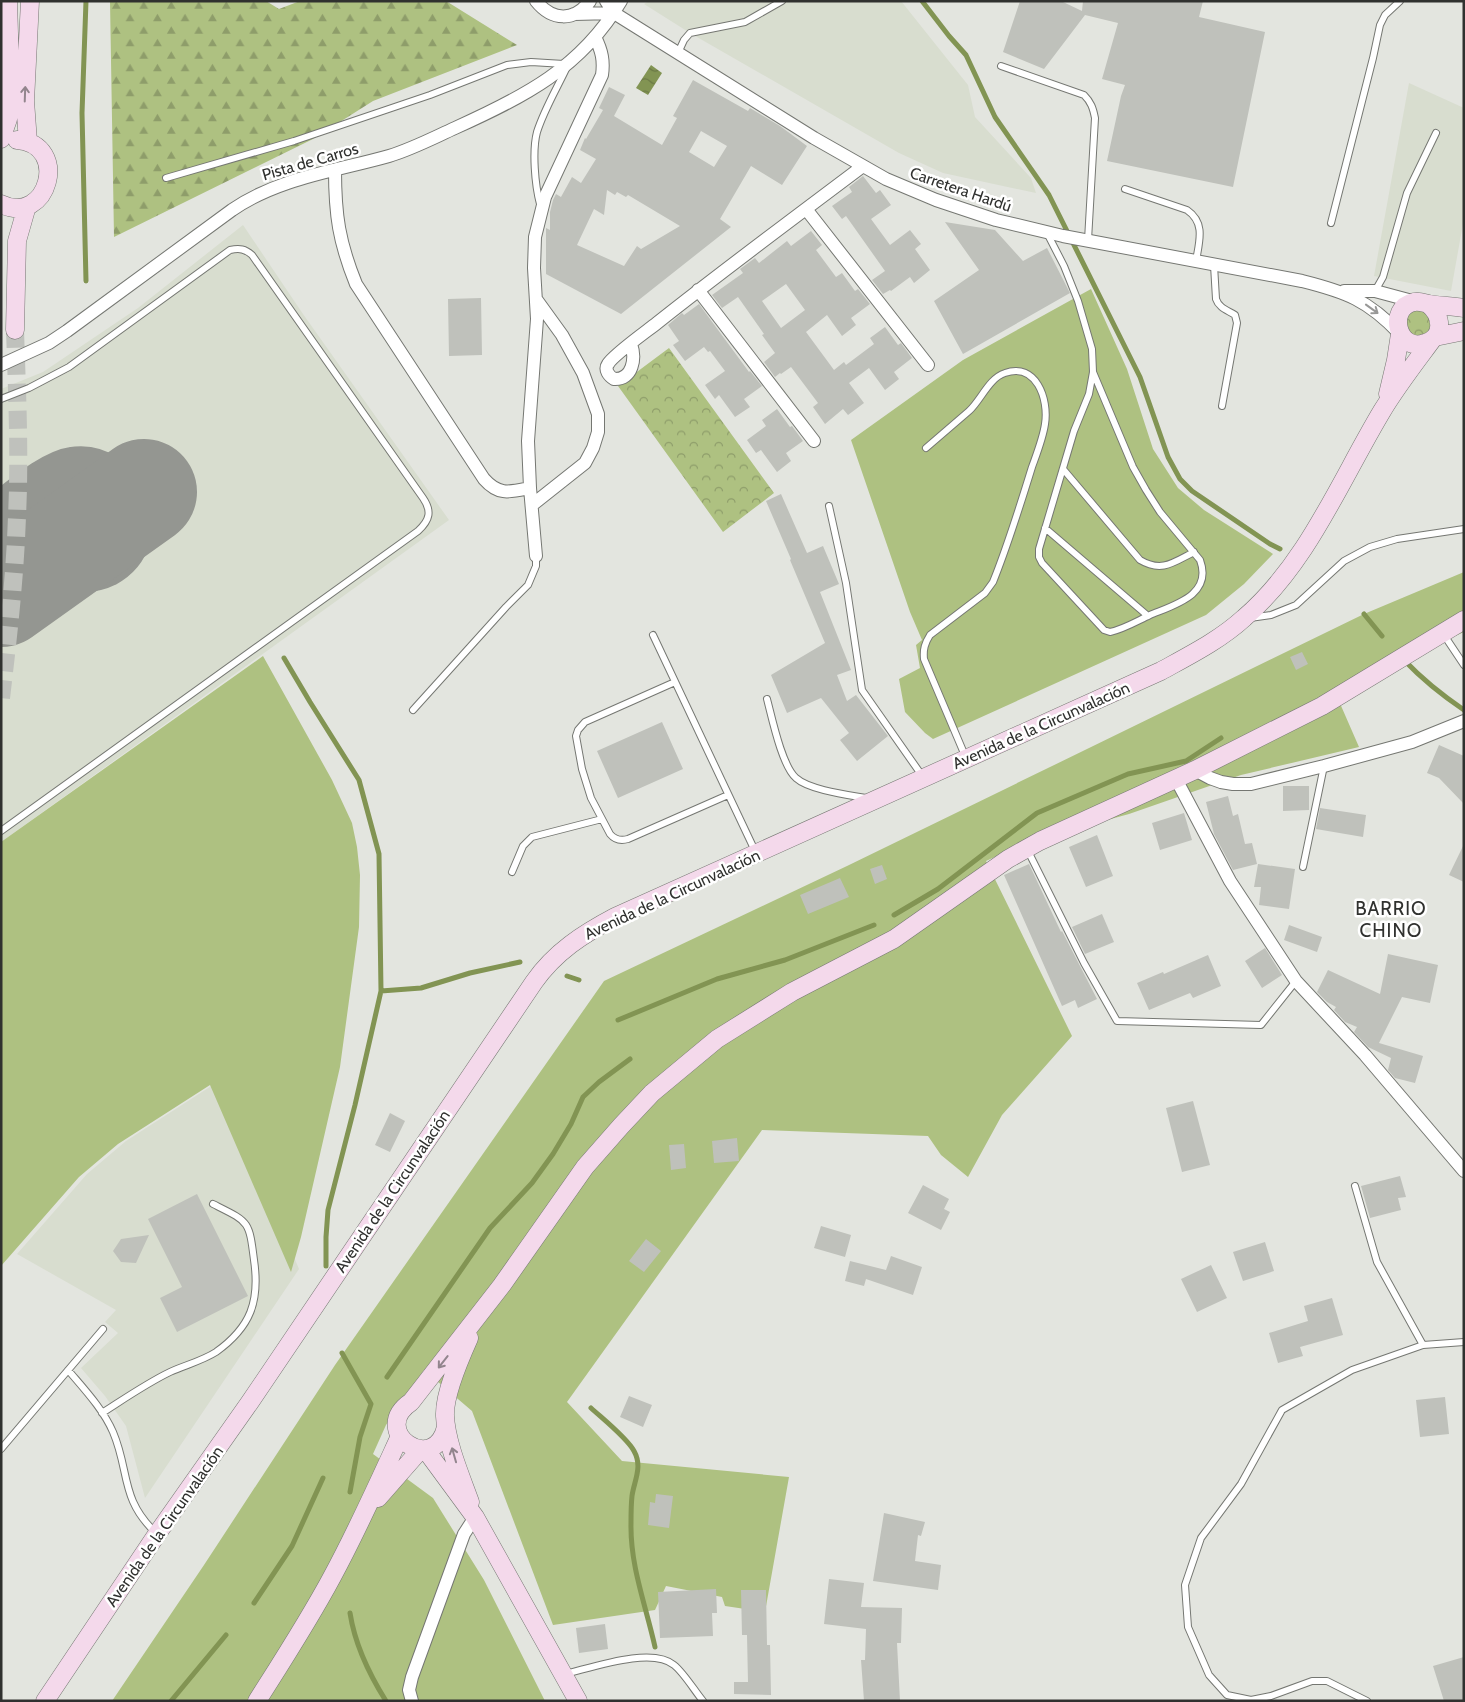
<svg xmlns="http://www.w3.org/2000/svg" width="1465" height="1702" font-family="Cabin,sans-serif">
<style>
.built{fill:#d8ddcf}
.grass{fill:#aec181}
.forest{fill:url(#forest-firs)}
.park{fill:url(#park-crowns)}
.water{fill:url(#water-waves)}
.lines{fill:none;stroke-linecap:round;stroke-linejoin:round}
.stream{stroke:#829453;stroke-width:5}
.taxiway{stroke:#949691;stroke-width:42}
.runway{stroke:#949691;stroke-width:106}
.building{fill:#bfc1bb;fill-rule:evenodd}
.secondary-tunnel{stroke:#bfc1bc;stroke-width:18;stroke-dasharray:18 9;stroke-linecap:butt}
.lane-casing{stroke:#757772;stroke-width:8}
.street-casing{stroke:#757772;stroke-width:14}
.secondary-casing{stroke:#757772;stroke-width:19}
.lane{stroke:#fff;stroke-width:6}
.street{stroke:#fff;stroke-width:12}
.secondary{stroke:#f4d9eb;stroke-width:18}
.oneway{stroke:#92858d}
.oneway2{stroke:#989897}
.labels{text-anchor:middle;stroke-width:5;stroke-linejoin:round;paint-order:stroke}
.street-label{font-size:16px;fill:#30312f;stroke:#fff}
.quarter-label{font-size:19px;letter-spacing:1px;fill:#30312f;stroke:#fff}
</style>
<defs>
<pattern id="forest-firs" width="22" height="20" patternUnits="userSpaceOnUse" patternTransform="scale(1.25)"><rect width="22" height="20" fill="#aec181"/><path d="M5 1l3.5 6h-7zM16 11l3.5 6h-7z" fill="#8e9d6a"/></pattern>
<pattern id="park-crowns" width="20" height="18" patternUnits="userSpaceOnUse" patternTransform="scale(1.25)"><rect width="20" height="18" fill="#aec181"/><path d="M2 6a3 3 0 1 1 6 0M12 15a3 3 0 1 1 6 0" fill="none" stroke="#8e9d6a"/></pattern>
<pattern id="water-waves" width="16" height="10" patternUnits="userSpaceOnUse" patternTransform="scale(1.25)"><rect width="16" height="10" fill="#829453"/><path d="M0 5q4-4 8 0t8 0" fill="none" stroke="#6b7945"/></pattern>
</defs>
<rect width="100%" height="100%" fill="#e3e5df"/>
<path class="built" d="M649 1H901L968 85 975 117 1031 178 1036 193 943 173 899 153 690 33 644 4Z
M1409 83 1464 108V218L1451 291 1374 276Z
M243 225 303 314 449 520 1 842V389L43 372 138 308Z
M219 1081 299 1269 145 1498 126 1426 105 1396 81 1368 118 1333 105 1322 116 1310 17 1254 87 1174 126 1141Z"/>
<path class="grass" d="M1091 289 1127 369 1153 449 1178 488 1204 510 1273 554 1244 584 1206 615 933 739 925 733 905 712 899 679 920 668 916 645 922 640 910 612 851 440 963 360Z
M1464 572V632L1415 654 1335 692 1359 747 1241 775 1129 814 1027 842 986 861 1072 1036 1002 1115 968 1177 941 1155 928 1136 762 1130 567 1402 622 1461 789 1477 765 1612 725 1606 722 1597 666 1586 655 1610 553 1625 472 1411 424 1370 386 1425 373 1454 433 1498 484 1580 545 1701H112L204 1565 335 1365 604 981 847 866 1364 614Z
M263 656 332 780 352 823 357 847 360 875 359 927 340 1067 301 1237 291 1272 210 1085 118 1144 79 1177 1 1266V842Z"/>
<path class="forest" d="M110 1H266L279 9 300 1H446L517 45 373 101 313 139 114 237Z"/>
<path class="park" d="M1409 310 1428 311 1431 330 1424 336 1410 335 1403 318Z
M669 348 774 493 723 532 618 386Z"/>
<path class="water" d="M651 65 662 73 648 95 636 88Z"/>
<g class="lines">
<path class="stream" d="M922 1 949 36 966 55 995 117 1049 195 1140 377 1168 457 1180 479 1192 491 1270 544 1280 549
M86 281 82 113 86 1
M1364 614 1382 636
M284 658 310 702 359 780 379 854 381 991 355 1105 328 1210 326 1237V1266
M1405 661C1423 680 1442 695 1464 710
M894 915 938 889 1037 813 1128 774 1186 761 1221 738
M567 976 579 980
M381 991 421 988 470 973 520 962
M618 1020 717 979 785 960 874 925
M342 1353 371 1404 360 1437 350 1492
M387 1377 490 1228 532 1183 553 1154 571 1124 583 1097 599 1082 630 1059
M591 1408C603 1419 627 1438 634 1451 643 1467 634 1481 632 1496 631 1505 631 1514 631 1523 630 1566 646 1606 655 1647
M254 1603 292 1546 323 1478
M350 1613C355 1645 369 1674 386 1701
M171 1701 226 1635"/>
<path class="taxiway" d="M1 512C19 499 51 471 72 468 126 459 157 538 106 566 82 578 56 564 31 572"/>
<path class="runway" d="M1 594 144 492"/>
</g>
<path class="building" d="M1020 1H1061L1082 11 1083 1H1203L1199 17 1265 32 1233 187 1107 161 1121 96 1125 85 1102 79 1118 23 1085 15 1044 69 1003 52Z
M693 80 748 111 750 108 780 126 807 146 782 185 751 166 720 219 731 227 621 314 546 274V228L550 230V212L553 200 556 194 561 197 572 177 581 183 596 159 580 150 585 138 586 139 603 110 599 108 609 87 625 95 614 116 662 145 677 118 673 116ZM701 131 727 146 714 167 689 152ZM607 190 615 195 617 192 626 197 628 195 680 226 641 249 637 246 624 266 577 245 594 209 604 215Z
M863 176 876 193 880 190 891 205 871 219 890 245 910 230 921 244 915 249 930 270 914 283 910 277 891 291 890 290 883 294 872 280 885 271 846 216 842 219 832 206 852 192 849 187Z
M945 222 995 230 1023 261 1047 248 1070 293 963 354 934 301 979 270Z
M811 231 822 245 816 250 836 277 842 273 855 291 858 289 870 304 851 318 856 325 842 336 827 315 806 332 834 370 844 362 846 365 874 344 870 338 885 327 898 345 901 343 912 358 894 372 899 379 885 390 869 368 849 383 864 403 848 415 843 409 825 424 813 407 818 403 791 367 781 374 780 373 775 377 764 362 775 353 762 335 764 334 738 297 722 308 712 295 743 273 740 269 755 258 759 263 787 241 791 246ZM786 284 805 310 781 328 762 301Z
M481 298 482 355 449 356 448 299Z
M699 304 749 372 750 371 762 386 744 399 750 407 735 417 719 395 715 399 705 385 725 371 710 351 708 352 704 347 685 361 673 345 679 341 668 325 682 313 684 315Z
M777 409 790 427 792 426 803 441 786 453 791 461 777 472 761 450 756 453 747 440 766 426 762 420Z
M781 494 807 553 823 546 839 584 820 592 851 670 837 675 847 701 856 695 888 736 857 761 840 740 849 733 821 698 787 713 771 675 825 643 790 560 791 559 766 501Z
M1302 652 1308 664 1296 670 1290 657Z
M662 722 683 769 618 798 597 751Z
M1439 745 1464 756V804L1439 778 1427 773Z
M1283 786H1309V810L1283 811Z
M1228 796 1233 816 1238 814 1245 844 1252 843 1257 864 1233 870 1214 834 1206 802Z
M1320 808 1366 815 1363 837 1316 829Z
M1184 813 1192 840 1160 850 1152 823Z
M1097 835 1113 876 1086 887 1069 847Z
M1464 844V882L1449 875Z
M1029 864 1061 932 1062 931 1097 999 1078 1008 1075 1000 1062 1006 1004 875Z
M1258 864 1295 869 1289 909 1259 905 1261 887H1254Z
M882 865 887 879 875 884 870 869Z
M840 878 849 897 808 914 800 895Z
M1102 914 1114 942 1085 954 1072 927Z
M1289 925 1322 937 1317 952 1284 940Z
M1265 948 1282 975 1262 988 1245 961Z
M1388 954 1438 965 1430 1003 1402 997 1379 1043 1423 1056 1415 1083 1395 1078 1388 1070 1391 1058 1368 1047 1354 1032 1357 1027 1345 1022 1334 1010 1336 1007 1327 1002 1317 992 1328 970 1380 994Z
M1208 955 1221 986 1193 998 1190 993 1149 1010 1137 983 1163 972 1164 974Z
M1193 1101 1210 1165 1182 1172 1166 1108Z
M390 1113 405 1121 390 1152 375 1145Z
M737 1138 739 1161 714 1163 712 1141Z
M684 1144 686 1168 671 1170 669 1145Z
M1400 1176 1406 1197 1398 1198 1401 1210 1370 1218 1361 1186Z
M923 1185 949 1199 944 1209 950 1212 941 1230 908 1213Z
M197 1194 248 1296 177 1332 160 1298 182 1287 148 1219Z
M821 1226 851 1235 845 1257 814 1248Z
M149 1235 136 1263 121 1262 113 1251 121 1239Z
M646 1239 661 1251 644 1272 629 1261Z
M1265 1242 1274 1271 1243 1281 1233 1252Z
M891 1256 922 1267 913 1295 866 1279 864 1286 845 1281 850 1261 886 1270Z
M1211 1265 1227 1298 1197 1312 1181 1279Z
M1332 1298 1343 1335 1300 1347 1303 1356 1278 1363 1269 1333 1308 1321 1304 1306Z
M629 1396 652 1405 643 1427 620 1417Z
M1445 1397 1449 1434 1420 1437 1416 1400Z
M656 1494 673 1496 669 1528 648 1525 650 1502 655 1503Z
M884 1513 925 1522 921 1536 918 1535 915 1561 941 1565 938 1590 873 1581Z
M829 1579 864 1583 861 1607 902 1608 901 1643H897L900 1701H864L861 1660H865L866 1629 824 1624Z
M716 1589 717 1613H712L713 1636 660 1638 658 1592Z
M741 1590H766L767 1645H770L771 1695 734 1694V1682H748L747 1635H742Z
M605 1624 608 1649 579 1653 576 1628Z
M1464 1657V1701H1444L1433 1666Z"/>
<g class="lines">
<path class="secondary-tunnel" d="M1 698C8 638 15 577 17 516 20 454 17 392 15 330"/>
<defs>
<path id="lane" d="M678 53 684 40 690 33 745 22 782 1
M1001 66 1084 95C1091 102 1093 108 1095 118L1088 240
M166 178 294 141 430 95 507 65 531 62 564 64
M1125 189 1187 210C1206 223 1199 242 1196 261
M540 204C535 185 532 151 537 132 544 110 556 90 566 69
M1331 223 1373 58 1380 25 1385 15 1400 1
M1047 233 1064 266 1078 301 1092 349 1093 372 1089 394 1074 431 1039 549V557L1042 563 1104 630 1110 632C1124 629 1137 621 1150 615 1174 605 1213 595 1200 560L1160 512 1146 490 1133 467 1093 372
M1214 265 1216 299C1219 308 1227 310 1235 315L1237 323 1222 406
M1375 291 1383 277 1407 193 1436 133
M1 399 29 388 69 367 230 250C240 248 245 249 252 255L423 498C432 511 430 520 418 531L1 831
M926 448C940 436 955 423 969 411 981 400 989 378 1005 373 1036 362 1049 399 1045 424 1043 438 1037 453 1032 467 1020 506 1008 545 993 582L985 593 930 635C925 643 923 649 924 659L966 758
M1063 469 1140 560C1162 573 1174 562 1194 552
M829 506 846 583 862 690 923 777
M1045 528 1148 616
M1250 618 1271 615 1296 605 1344 561 1370 547 1397 539 1464 529
M653 635 756 853
M1444 635 1464 665
M675 682 585 722 578 730 576 736 582 769 591 798 610 834C615 840 621 841 628 839L728 795
M767 699C772 718 782 766 796 778 809 790 849 795 866 798
M413 710 506 607 528 585 536 566V556
M1027 849 1084 963 1117 1021 1261 1025 1296 981
M1303 867 1324 766
M512 872 523 846 532 837 602 819
M1355 1186 1377 1262 1423 1345
M68 1370C84 1389 103 1409 113 1432 130 1472 120 1499 156 1533
M102 1413C124 1399 147 1383 170 1372 185 1365 202 1361 216 1352 251 1327 260 1301 254 1260 249 1220 249 1222 213 1204
M1 1449 103 1329
M565 1674C591 1668 652 1646 674 1665 684 1673 694 1690 703 1701
M1367 1701 1327 1681H1312L1271 1696 1251 1700 1227 1695 1209 1675 1188 1627 1185 1585 1201 1538 1241 1484 1282 1410 1352 1370 1423 1345 1464 1342"/>
<path id="street" d="M536 1C552 21 574 22 590 1
M606 1 614 13 814 138 886 179 936 200 996 220 1063 236 1302 281C1346 292 1368 300 1400 334
M574 14 614 13
M335 170C335 215 339 242 356 284L484 479C499 496 510 492 530 488
M806 209 928 365
M698 290 814 441
M1344 291H1375L1416 302
M631 344C636 358 633 380 614 379 609 376 604 370 608 364 613 355 647 331 657 323 725 269 794 218 863 166
M1 365 49 343 67 331 232 210C278 178 336 171 389 156 412 149 433 138 455 128 524 97 581 68 621 1
M532 505 585 463 593 448 598 432V414L583 373 562 335 536 299
M536 556 530 488 528 441 537 319 534 268 535 237 545 197 602 75C604 61 602 51 595 37
M1195 770 1210 778 1221 782 1233 784H1251L1324 766 1412 742 1464 721
M1176 779 1230 881 1296 981 1365 1055 1464 1171
M412 1701 409 1690 412 1677 464 1534 475 1517"/>
<path id="secondary" d="M1 139 8 119 11 99 8 1
M28 142 25 101 30 1
M1 204C48 227 71 144 17 140
M1428 304C1442 315 1445 337 1425 343 1398 353 1386 308 1414 302 1420 301 1424 303 1429 304 1441 306 1452 306 1464 308
M15 330 17 241 27 206
M1435 337 1464 331
M1388 394 1396 360 1400 334
M469 1338C460 1358 444 1394 445 1416 446 1442 461 1477 470 1502
M446 1427C434 1477 368 1431 411 1402L502 1285 585 1167 621 1126 652 1093 717 1039 792 992 894 939 1008 859 1040 841 1195 770 1322 706 1464 620
M425 1449 475 1517 578 1701
M378 1498 421 1449
M45 1701 157 1534 250 1402 534 982C555 952 583 934 615 917L1161 671C1190 655 1220 640 1244 618 1307 564 1340 481 1382 411 1397 386 1415 363 1432 340
M257 1701C283 1660 309 1620 332 1577 357 1531 378 1484 400 1436"/>
</defs>
<use href="#lane" class="lane-casing"/>
<use href="#street" class="street-casing"/>
<use href="#secondary" class="secondary-casing"/>
<use href="#lane" class="lane"/>
<use href="#street" class="street"/>
<use href="#secondary" class="secondary"/>
</g>
<defs><path id="oneway-shaft" d="M-6 0H5M1.5-3L5.5 0L1.5 3" fill="none" stroke-width="1.6" stroke-linecap="round" stroke-linejoin="round" transform="scale(1.25)"/></defs>
<g class="oneway">
<use href="#oneway-shaft" transform="translate(25 94) rotate(-88)"/>
<use href="#oneway-shaft" transform="translate(443 1362) rotate(128)"/>
<use href="#oneway-shaft" transform="translate(454 1455) rotate(-106)"/>
</g>
<use class="oneway2" href="#oneway-shaft" transform="translate(1372 309) rotate(36)"/>
<g class="labels">
<g class="street-label">
<text transform="translate(310 161) rotate(-16)" y="6">Pista de Carros</text>
<text transform="translate(961 189) rotate(19)" y="6">Carretera Hardú</text>
<text transform="translate(1041 725) rotate(-24)" y="6">Avenida de la Circunvalación</text>
<text transform="translate(672 894) rotate(-25)" y="6">Avenida de la Circunvalación</text>
<text transform="translate(392 1191) rotate(-56)" y="6">Avenida de la Circunvalación</text>
<text transform="translate(164 1526) rotate(-55)" y="6">Avenida de la Circunvalación</text>
</g>
<g class="quarter-label">
<text x="1391" y="915">BARRIO<tspan x="1391" dy="22">CHINO</tspan></text>
</g>
</g>
<rect width="1465" height="1702" fill="none" stroke="#30312f" stroke-width="5"/>
</svg>
